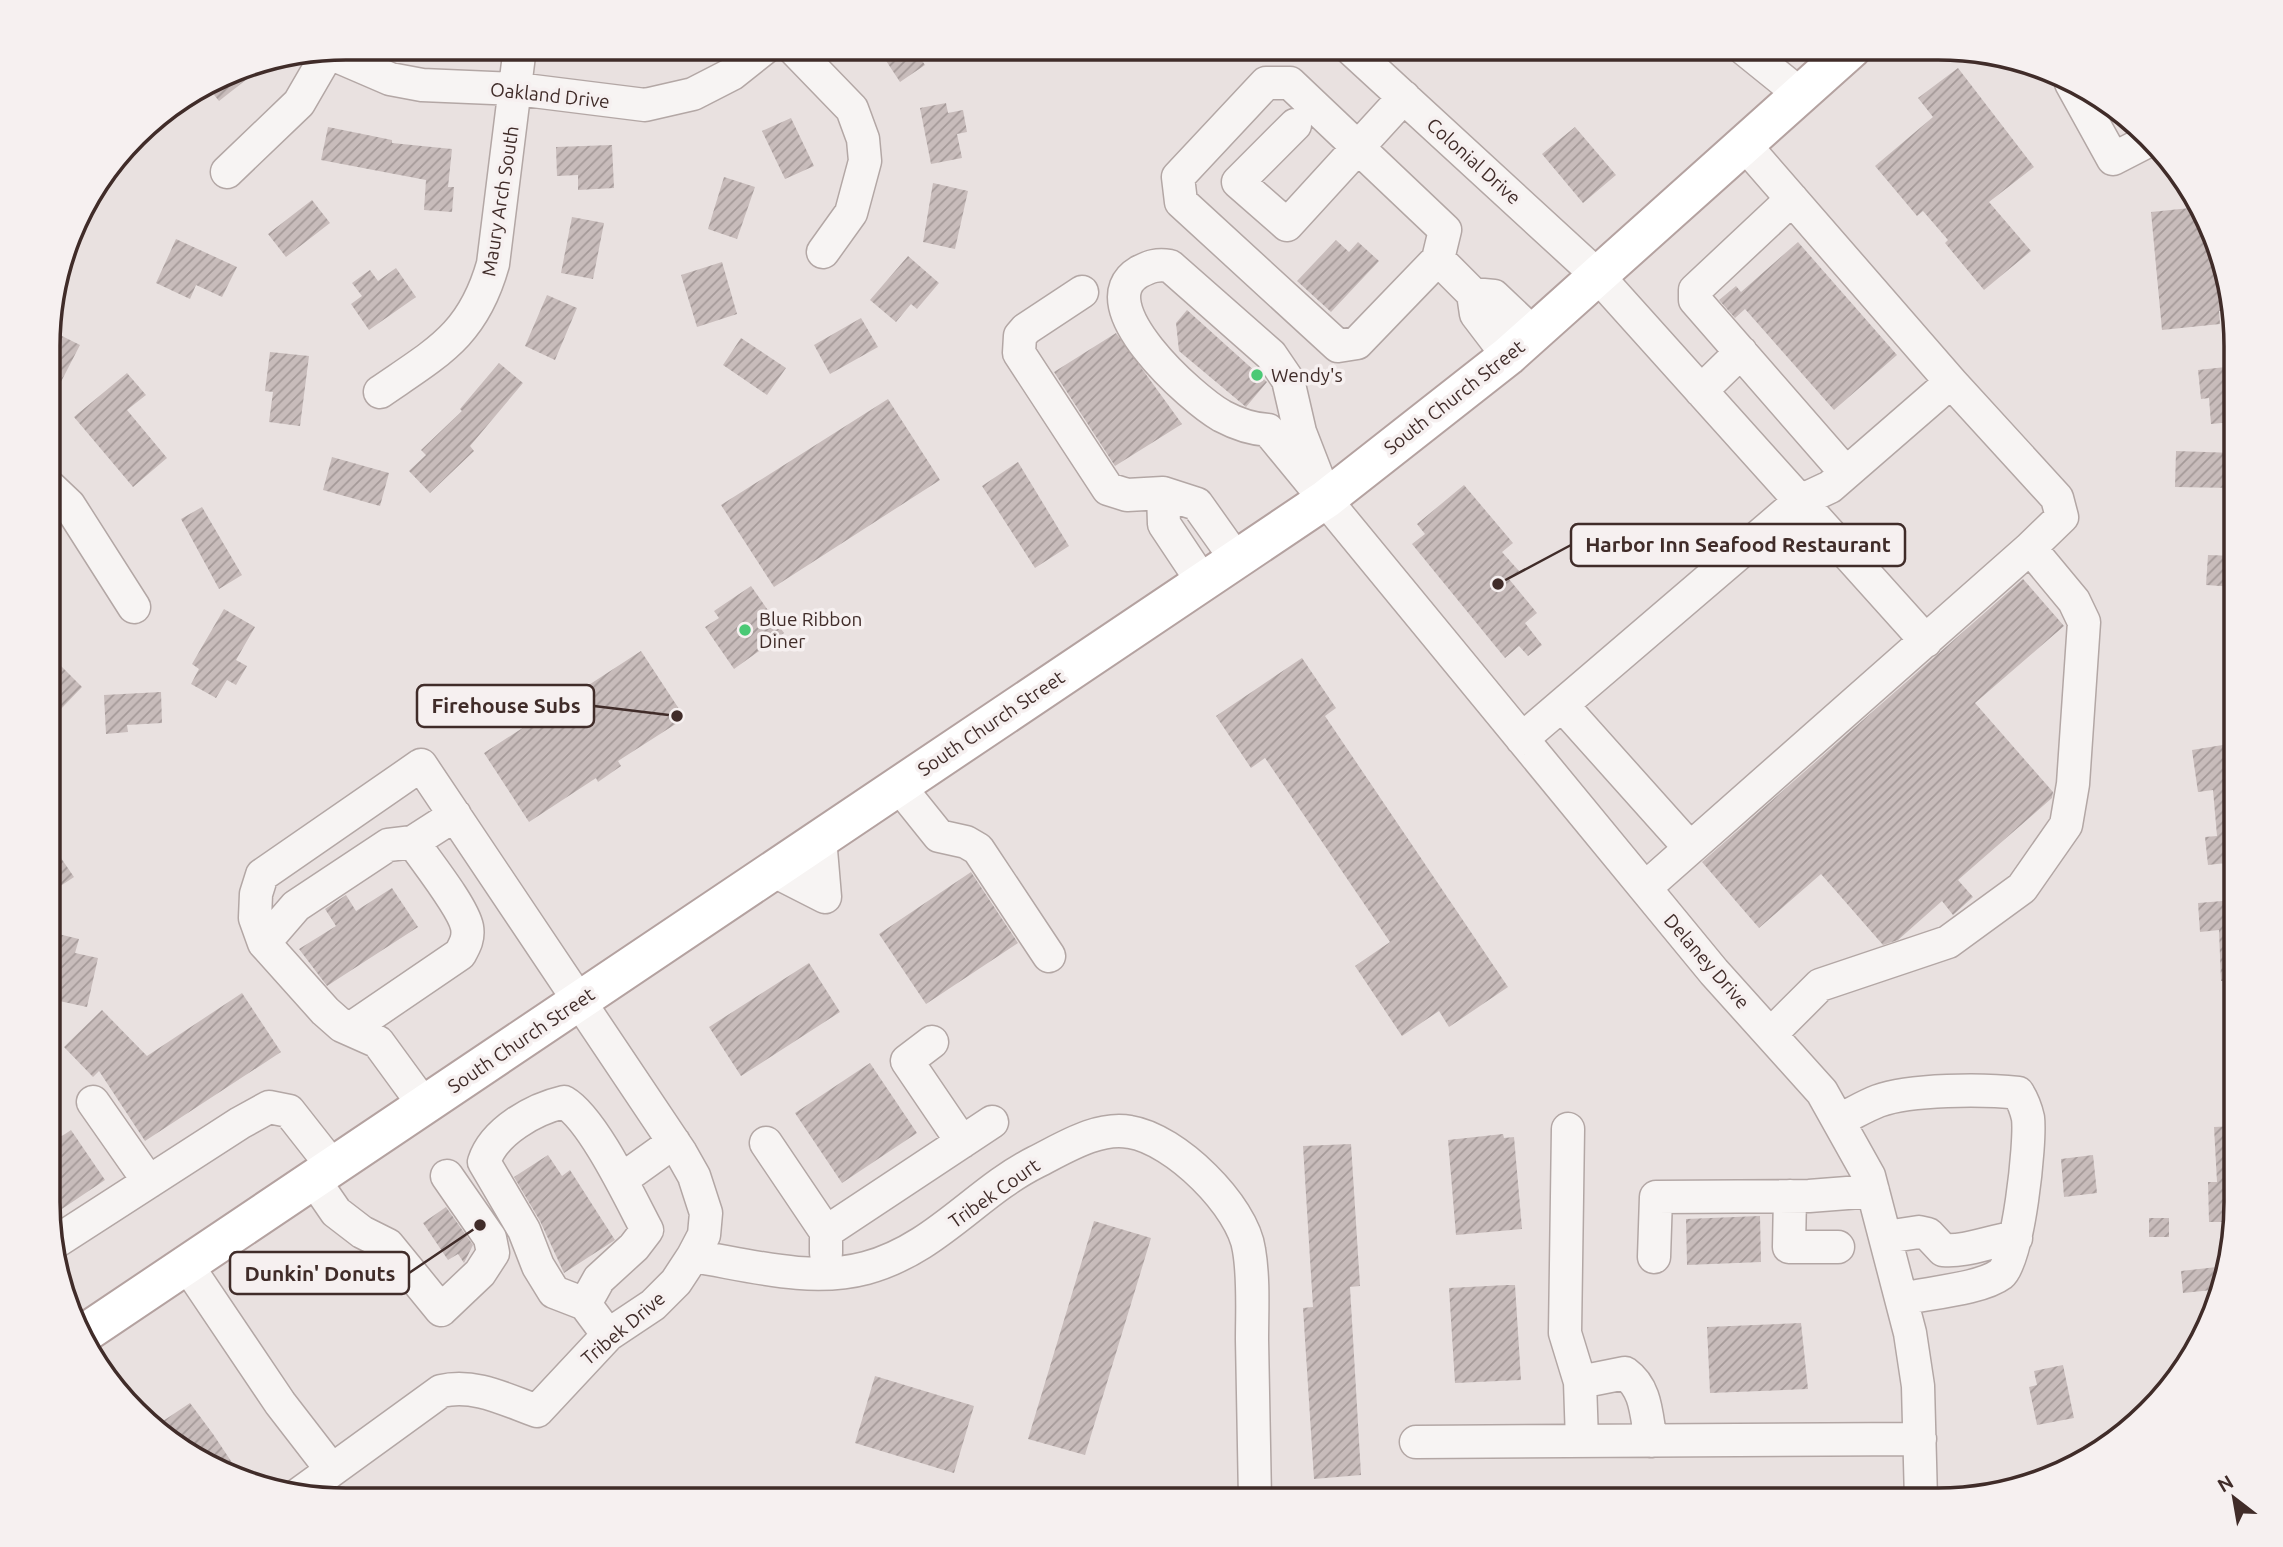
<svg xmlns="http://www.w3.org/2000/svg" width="2283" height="1547" font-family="Ubuntu,sans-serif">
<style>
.building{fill:url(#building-hatch)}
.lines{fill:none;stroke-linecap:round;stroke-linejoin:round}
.minor-casing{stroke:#b3a7a5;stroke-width:35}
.major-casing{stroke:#b4a2a0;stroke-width:42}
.minor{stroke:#f7f4f3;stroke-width:32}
.major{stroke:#fff;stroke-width:38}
.poi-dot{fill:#4ac975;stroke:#f6f0f0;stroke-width:2.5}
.labels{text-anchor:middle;stroke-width:7;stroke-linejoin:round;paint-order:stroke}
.street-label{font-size:19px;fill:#402c29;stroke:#f6f0f0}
.poi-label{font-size:19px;fill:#402c29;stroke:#f6f0f0;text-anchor:start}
.rim{fill:none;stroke:#402c29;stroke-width:3.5}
.leader{fill:none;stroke:#402c29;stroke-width:2.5}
.callout-dot{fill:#402c29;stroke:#f6f0f0;stroke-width:2.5}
.callout{fill:#f6f0f0;stroke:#402c29;stroke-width:2.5}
.callout-label{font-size:21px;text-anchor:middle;font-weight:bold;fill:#402c29}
</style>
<defs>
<pattern id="building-hatch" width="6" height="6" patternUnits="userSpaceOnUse" patternTransform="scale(1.75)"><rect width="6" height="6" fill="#c8bcbb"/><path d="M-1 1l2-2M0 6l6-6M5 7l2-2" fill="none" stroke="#a49998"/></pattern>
</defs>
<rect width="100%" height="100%" fill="#e9e1e0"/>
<path class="building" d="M877 47H913L925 65 900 82Z
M239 68 247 79 219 101 206 85Z
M1958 68 2034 167 1989 202 2031 251 1984 290 1945 243 1948 240 1923 211 1917 216 1875 166 1933 117 1918 98Z
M946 103 948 113 963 110 967 132 957 134 962 158 931 164 920 108Z
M791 118 814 166 785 179 762 131Z
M328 127 392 140V143L452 149 448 187H454L452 212 424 210 426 180 321 160Z
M1575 127 1616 175 1583 203 1542 154Z
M612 145 614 188 578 190V175L557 176 556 147Z
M724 177 755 187 737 239 708 229Z
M933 183 968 191 955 249 923 242Z
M312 200 330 223 286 257 268 234Z
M2200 207 2205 213 2231 310 2219 311 2220 324 2162 330 2151 212Z
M572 217 604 223 593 279 561 273Z
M176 239 237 267 222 297 196 285 190 299 156 283Z
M1336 240 1349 252 1358 242 1379 261 1331 312 1297 281Z
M1798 242 1897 355 1834 410 1745 309 1735 318 1719 300 1736 286 1741 292Z
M908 256 939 283 917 309 911 304 896 322 870 300Z
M722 262 737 314 697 327 681 275Z
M396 268 416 297 369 330 351 304 362 296 352 283 370 270 378 281Z
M547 295 577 308 555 360 525 346Z
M1187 310 1267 382 1246 407 1179 351 1176 323Z
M861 318 878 347 830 374 814 345Z
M50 330 80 345 50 403Z
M1116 333 1182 424 1115 466 1054 372Z
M741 338 786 368 767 395 723 365Z
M270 352 309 356 300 426 269 422 273 392 265 391Z
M499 363 523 383 470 446 474 451 430 493 409 471 426 455 421 450 462 411 460 409Z
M2226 367 2232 422 2211 424 2209 398 2201 399 2198 370Z
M127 373 146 395 127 410 167 458 133 487 74 417Z
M888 399 940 480 774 587 721 505Z
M2176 451 2235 453V488L2175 487Z
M332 457 389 473 380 506 323 490Z
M1018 462 1069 546 1035 568 982 486Z
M1464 485 1513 543 1502 552 1519 571 1509 579 1537 613 1525 623 1542 645 1528 656 1519 646 1505 658 1412 544 1425 534 1417 524Z
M202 507 242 575 219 589 181 519Z
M2208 555 2235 556V587L2206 585Z
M2023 579 2064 626 1975 703 2053 792 2052 798 1958 880 1973 897 1953 915 1942 901 1898 940 1883 945 1821 874 1759 928 1702 862Z
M751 586 784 633 734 669 705 627 719 618 714 611Z
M224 609 255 627 236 660 247 666 236 685 227 680 216 698 191 684 199 669 192 664Z
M641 651 685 718 618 761 621 766 598 782 596 778 529 822 484 753Z
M50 655 82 687 60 710 50 700Z
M1302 658 1336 708 1325 716 1508 987 1449 1027 1439 1011 1402 1036 1355 966 1390 942 1265 758 1251 768 1216 716Z
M161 692 162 723 127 725 128 732 106 734 104 695Z
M2235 743V862L2208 865 2205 837 2217 836 2213 790 2198 792 2192 750Z
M50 842 74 877 50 893Z
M971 872 1018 943 926 1004 879 934Z
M392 888 418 927 327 986 299 949 336 926 325 909 346 895 356 911Z
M2235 900V980L2221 981 2219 930 2200 932 2198 903Z
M50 932 79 939 75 953 98 958 87 1007 50 999Z
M809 963 840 1012 741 1076 709 1027Z
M242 993 281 1052 145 1141 99 1071 93 1077 64 1047 102 1010 147 1056Z
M870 1063 917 1133 842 1183 795 1113Z
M2235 1126V1222H2209L2208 1182H2217L2214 1127Z
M71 1130 105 1180 50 1217V1144Z
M1503 1134 1504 1138 1514 1137 1522 1229 1456 1235 1448 1140Z
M1351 1144 1360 1286 1350 1287 1361 1475 1314 1479 1303 1308 1313 1307 1303 1146Z
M548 1155 562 1176 570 1170 615 1240 564 1273 540 1221 514 1177Z
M2093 1155 2097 1193 2064 1197 2061 1159Z
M446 1207 473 1245 464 1263 458 1254 448 1260 423 1223Z
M1760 1216 1761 1262 1687 1265 1686 1219Z
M2149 1218H2169V1237H2149Z
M1094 1221 1151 1238 1085 1455 1028 1439Z
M2226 1266 2222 1289 2183 1293 2181 1271Z
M1507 1285H1515L1521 1380 1455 1383 1449 1288Z
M1801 1323 1808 1389 1710 1393 1707 1327Z
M2063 1365 2074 1418 2037 1425 2029 1387 2037 1385 2034 1371Z
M875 1376 974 1406 954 1473 855 1443Z
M190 1403 213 1434 245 1482 164 1438 154 1427Z"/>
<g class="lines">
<defs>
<path id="minor" d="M792 47 852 109 863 139 865 161 851 213 823 252
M1350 48 1597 275 1926 641
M1743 48 1800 94
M325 51 390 79 422 85 517 89 645 105 693 94 732 74 766 47
M2071 83 2113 159 2146 142
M1295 125 1238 182 1287 225 1404 97
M227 172 299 103 328 53
M1792 199 1695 290V300L1846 473
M1438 259 1357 343 1338 346 1181 202 1178 177 1266 83H1290L1445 230 1438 259 1473 294
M1082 292 1026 329 1020 336 1019 353 1108 489 1127 495 1163 493
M1508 356 1476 314 1473 294 1494 296 1533 333
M1951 382 2057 498 2062 517 2030 548
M1701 391 1741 352
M380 392C438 352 473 335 493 264L520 47
M50 487 69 505 134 607
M1326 499 1300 432 1288 380 1271 355 1170 266C1157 264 1151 266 1139 272 1085 304 1192 399 1222 416 1237 424 1251 429 1268 430L1714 972 1822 1092 1869 1176 1910 1333 1918 1386 1921 1500
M1202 581 1164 524 1163 493 1197 504 1236 559
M1562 705 1690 848
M1522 739 1800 501 1830 487 1951 382 1744 144
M898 785 939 836 966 842 978 849 1049 956
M772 870 825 897 820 838
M1645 888 2030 548 2074 601 2084 622 2073 784 2066 825 2022 888 1948 942 1820 985 1771 1034
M264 943 296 906 388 845 413 842
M350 1029 460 954C465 945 469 938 467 927 463 907 426 861 413 842L455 815
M932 1042 907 1061 962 1142
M93 1102 149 1182
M1839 1120C1852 1114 1865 1106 1878 1101 1910 1089 1984 1089 2018 1093 2023 1101 2026 1109 2028 1118 2031 1142 2018 1261 2001 1274 1981 1289 1927 1293 1902 1299
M1568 1129 1565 1333 1580 1382 1582 1441
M766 1143 826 1232V1253
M314 1180 336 1212 362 1232 388 1245 441 1310 480 1273 493 1253 490 1238 447 1176
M621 1180 674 1142
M1790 1196 1789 1247H1838
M826 1232 992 1122
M1886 1237 1919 1232 1928 1234 1943 1250C1969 1252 1991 1240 2016 1238
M51 1245 240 1123 269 1107 289 1111 333 1167
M693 1256C749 1265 810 1283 866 1268 936 1249 976 1192 1036 1162 1064 1148 1098 1126 1130 1132 1175 1139 1243 1206 1249 1250 1254 1279 1252 1311 1252 1340 1253 1393 1254 1446 1255 1499
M1654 1257 1656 1197 1809 1196 1873 1191
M187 1265 280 1403 331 1469
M585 1304 599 1279 634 1247 647 1230C630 1198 593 1119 564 1102 534 1109 494 1131 484 1162L524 1230 538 1266 554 1292 585 1304 608 1335
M1580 1382 1625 1373C1647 1389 1646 1415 1651 1441
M1416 1442 1920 1439
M299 1494 441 1391C475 1383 506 1400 537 1411L608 1335 653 1305 676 1282 693 1256 704 1235 706 1213 694 1176 681 1153 421 765 262 875 256 894 255 918 264 943 325 1011 342 1026 378 1042 424 1105"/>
<path id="major" d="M82 1335 1326 499 1508 356 1852 48"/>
</defs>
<use href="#minor" class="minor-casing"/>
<use href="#major" class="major-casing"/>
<use href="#minor" class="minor"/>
<use href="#major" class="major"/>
</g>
<g class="poi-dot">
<circle cx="1257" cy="375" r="7"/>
<circle cx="745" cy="630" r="7"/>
</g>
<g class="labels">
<g class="street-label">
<text transform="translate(550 95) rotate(6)" y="7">Oakland Drive</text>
<text transform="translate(1474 161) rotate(42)" y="7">Colonial Drive</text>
<text transform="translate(500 201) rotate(-81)" y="7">Maury Arch South</text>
<text transform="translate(1454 397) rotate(-38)" y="7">South Church Street</text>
<text transform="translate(991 723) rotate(-34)" y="7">South Church Street</text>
<text transform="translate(1707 961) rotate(49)" y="7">Delaney Drive</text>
<text transform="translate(521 1040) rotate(-34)" y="7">South Church Street</text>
<text transform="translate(994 1193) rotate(-35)" y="7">Tribek Court</text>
<text transform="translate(623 1328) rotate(-40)" y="7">Tribek Drive</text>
</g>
<g class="poi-label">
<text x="1271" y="382">Wendy's</text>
<text x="759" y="626">Blue Ribbon<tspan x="759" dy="22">Diner</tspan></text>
</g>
</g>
<path d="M0 0H2283V1547H0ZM346 60H1938A286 286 0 0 1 2224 346V1202A286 286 0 0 1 1938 1488H346A286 286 0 0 1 60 1202V346A286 286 0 0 1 346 60Z" fill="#f6f0f0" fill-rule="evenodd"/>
<path class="rim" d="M346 60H1938A286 286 0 0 1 2224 346V1202A286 286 0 0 1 1938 1488H346A286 286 0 0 1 60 1202V346A286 286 0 0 1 346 60Z"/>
<path class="leader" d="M1498 584L1571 545M677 716L594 706M480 1225L409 1273"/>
<g class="callout-dot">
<circle cx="1498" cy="584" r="7"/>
<circle cx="677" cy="716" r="7"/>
<circle cx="480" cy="1225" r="7"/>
</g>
<g class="callout">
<rect x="1571" y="524" width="334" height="42" rx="7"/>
<rect x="417" y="685" width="177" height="42" rx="7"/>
<rect x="230" y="1252" width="179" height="42" rx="7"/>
</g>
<g class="callout-label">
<text x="1738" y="552">Harbor Inn Seafood Restaurant</text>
<text x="506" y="713">Firehouse Subs</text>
<text x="320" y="1281">Dunkin' Donuts</text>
</g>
<g transform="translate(2234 1498) rotate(329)" stroke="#f6f0f0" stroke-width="5" paint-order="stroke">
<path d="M0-5L12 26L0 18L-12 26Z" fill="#402c29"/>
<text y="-10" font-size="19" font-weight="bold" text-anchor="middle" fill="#402c29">N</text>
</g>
</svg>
